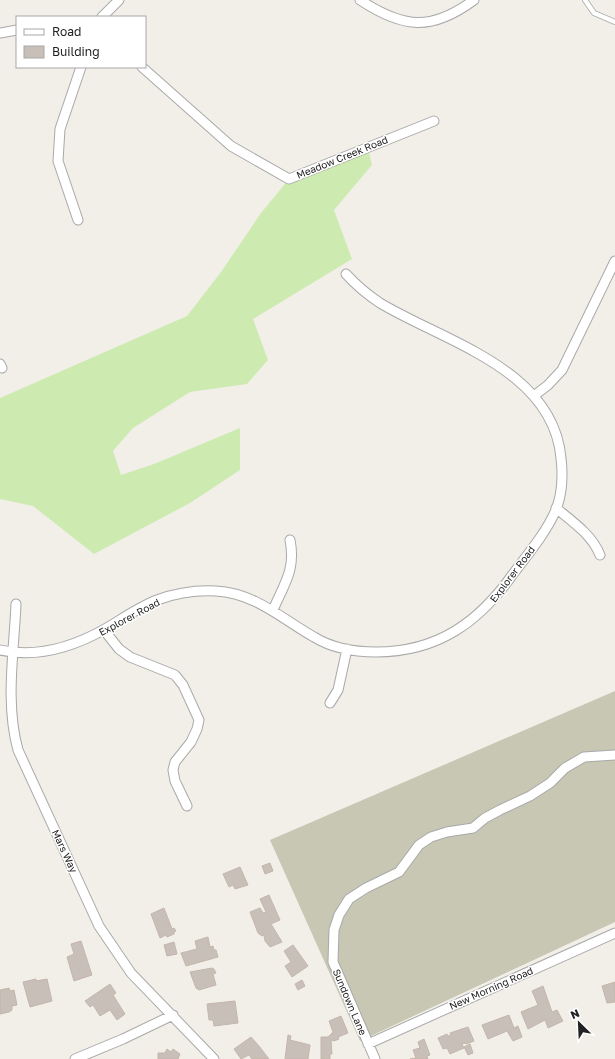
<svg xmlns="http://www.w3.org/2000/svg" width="615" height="1059" font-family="'Golos Text',sans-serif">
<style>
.construction{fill:#c7c7b4}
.grass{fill:#cdebb0}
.building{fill:#c7bfb8;stroke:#c4b6ab}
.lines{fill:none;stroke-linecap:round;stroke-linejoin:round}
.service-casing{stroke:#a9a9a9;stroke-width:6}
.minor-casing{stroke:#a9a9a9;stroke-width:11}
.service{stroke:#fff;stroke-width:4.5}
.minor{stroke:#fff;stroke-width:9}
.labels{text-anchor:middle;stroke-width:3;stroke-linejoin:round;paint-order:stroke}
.street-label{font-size:10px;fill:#222;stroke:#fff}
</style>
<rect width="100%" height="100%" fill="#f2efe9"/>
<path class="construction" d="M615 691V922L360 1041 270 840Z"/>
<path class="grass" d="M368 147 372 165 334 210 352 259 253 319 268 360 247 384 190 392 133 428 113 451 121 475 154 464 240 428V470L190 503 94 554 33 506 0 499V398L187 316 221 272 261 213 289 179Z"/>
<path class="building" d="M270 863 273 871 265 874 262 866Z
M240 867 248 885 235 889 233 885 229 887 223 874Z
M269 895 280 920 271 924 282 942 270 947 265 941 264 935 262 936 258 933 250 912 260 908 263 913 266 912 260 899Z
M164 908 172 929 174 928 176 931 174 932V934L167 937 166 935 160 938 151 914Z
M208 937 210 947 213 946 214 950H216L218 957 186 966 181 953 197 949 195 941Z
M81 941 92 975 74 981 67 957 74 954 71 944Z
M174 942 177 954 167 956 164 945Z
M293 945 308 966 292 977 285 966 291 962 284 951Z
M212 968 214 969 216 973 213 974 216 985 199 990 196 988 190 972Z
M36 979V981L47 979 52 1001 30 1007 23 982Z
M302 980 305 986 298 990 295 984Z
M615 982V1002L607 1003 602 986Z
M110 984 116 993 113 995 125 1014 117 1020 110 1010 100 1016 93 1005 90 1007 85 1001Z
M543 986 552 1012 557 1010 563 1021 548 1028 545 1020 528 1029 521 1012 538 1005 532 991Z
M9 988 10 991 14 990 17 1005 12 1006V1010L9 1012 0 1014V990Z
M235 1001 238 1023 214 1026 213 1020H209L207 1004Z
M509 1015 514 1028 518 1026 522 1037 513 1041 507 1031 488 1039 482 1025Z
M341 1016 348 1033 338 1037 339 1039 334 1041 331 1040 332 1054H330V1059H321V1037H328L333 1032 329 1021Z
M468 1027 474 1041 466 1044 465 1043 462 1044 464 1048 450 1054 447 1048 443 1049 438 1038 447 1034 448 1036 451 1035 450 1033Z
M288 1035 291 1036 290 1040 310 1045 308 1059H285Z
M251 1037 259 1046 269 1059H252L249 1055 241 1059 234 1049Z
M424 1039 430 1055 427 1056 428 1059H410L416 1058 413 1050 420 1048 418 1042Z
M470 1044 473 1053 468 1055 464 1047Z
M167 1049 171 1052 173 1049 180 1054 178 1059H158V1053H165Z"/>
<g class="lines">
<defs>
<path id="service" d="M585 0 594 13 615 22"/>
<path id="minor" d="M360 0C404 29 432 31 474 0
M102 17 119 0
M0 33 17 30
M142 67 231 146 289 179 434 121
M78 220 58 161 60 129 81 67
M0 364 2 368
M535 395 548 385 562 370 615 261
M556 508C573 522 592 535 600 555
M16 604C14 652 5 703 18 750L99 926 131 973 214 1059
M273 610C284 584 296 570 290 540
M104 630 119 649 130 657 175 675 183 685 199 720 197 729 191 742 175 762 173 770 175 781 187 806
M0 650C36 658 73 647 105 629 122 619 139 607 157 600 176 593 196 590 216 591 255 593 282 619 314 637 332 648 356 652 376 652 438 652 479 622 513 574 528 554 545 534 555 512 562 496 563 475 561 458 553 369 445 342 380 303 368 295 356 285 346 274
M330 703 338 690 347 649
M368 1044 615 933
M75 1059 123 1039 173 1015
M375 1059 333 962 334 930 339 915 349 899 366 888 399 872 419 845 431 837 447 832 473 828 485 818 500 810 530 796 550 783 565 768 584 757 615 755"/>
</defs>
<use href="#service" class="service-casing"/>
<use href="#minor" class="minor-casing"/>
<use href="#service" class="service"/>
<use href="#minor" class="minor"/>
</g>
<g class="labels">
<g class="street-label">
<text transform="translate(342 157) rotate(-22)" y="4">Meadow Creek Road</text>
<text transform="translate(512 574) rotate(-53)" y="4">Explorer Road</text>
<text transform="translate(129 617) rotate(-28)" y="4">Explorer Road</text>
<text transform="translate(65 851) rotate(65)" y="4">Mars Way</text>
<text transform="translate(491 988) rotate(-24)" y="4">New Morning Road</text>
<text transform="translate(350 1002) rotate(67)" y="4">Sundown Lane</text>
</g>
</g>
<rect x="16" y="16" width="130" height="52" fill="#ffffff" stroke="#a7a7a7"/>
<rect x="24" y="29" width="20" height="6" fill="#ffffff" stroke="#a7a7a7"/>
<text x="52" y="36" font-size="12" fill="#222222">Road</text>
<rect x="24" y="46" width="20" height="12" fill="#c7bfb8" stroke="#a7a7a7"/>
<text x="52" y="56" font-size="12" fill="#222222">Building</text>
<g transform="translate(579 1023) rotate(336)" stroke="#ffffff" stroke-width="3" paint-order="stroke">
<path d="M0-3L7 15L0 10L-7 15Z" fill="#222222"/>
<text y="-6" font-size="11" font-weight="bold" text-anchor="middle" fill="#222222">N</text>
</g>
</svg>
